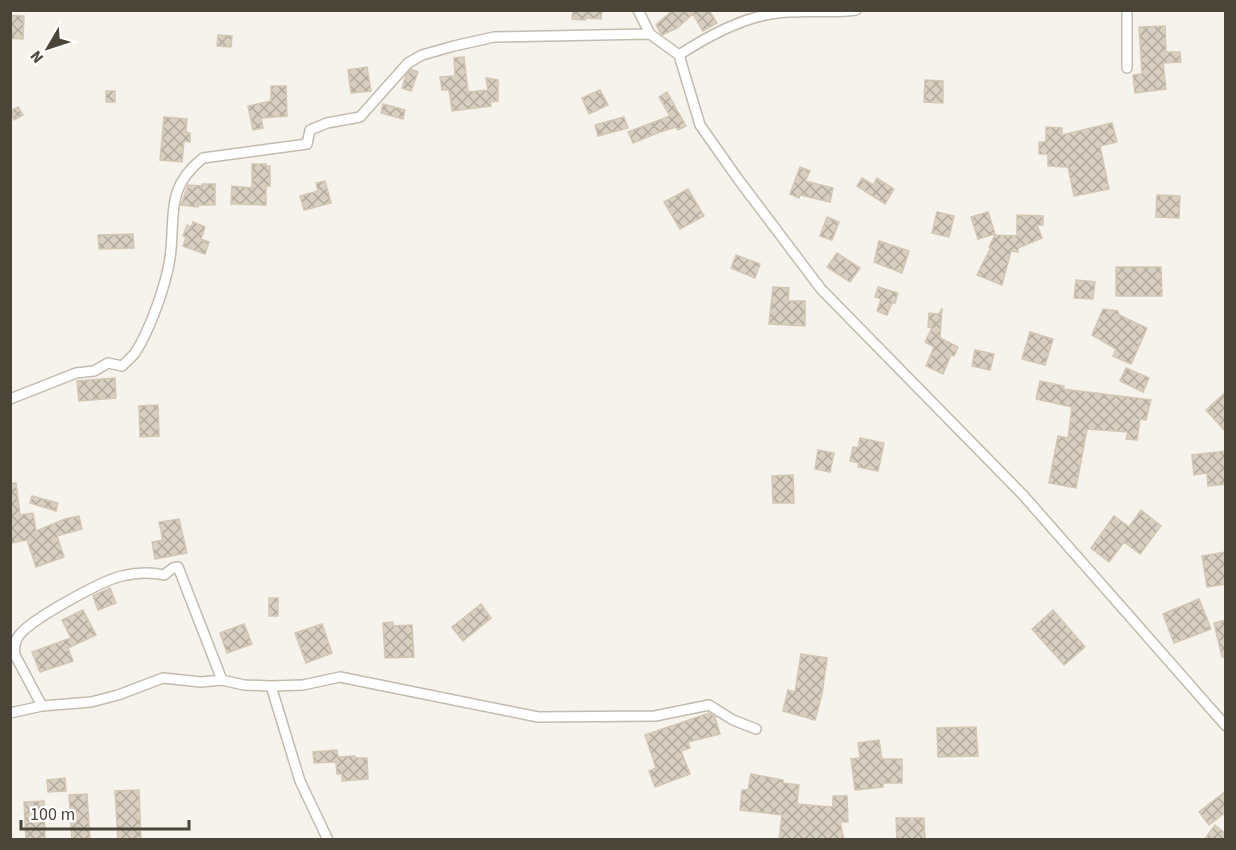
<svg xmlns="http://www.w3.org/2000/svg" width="1236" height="850" font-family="'Source Sans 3',sans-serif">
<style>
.building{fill:url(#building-cross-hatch);stroke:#d3c7b4;stroke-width:1.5}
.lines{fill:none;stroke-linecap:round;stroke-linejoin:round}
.minor-casing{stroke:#c2bbae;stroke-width:12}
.minor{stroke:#fff;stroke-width:9}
</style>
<defs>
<pattern id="building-cross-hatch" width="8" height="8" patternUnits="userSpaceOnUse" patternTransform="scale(1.5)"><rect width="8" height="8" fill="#d8cfc1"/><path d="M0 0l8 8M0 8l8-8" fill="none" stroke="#b1aa9e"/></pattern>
</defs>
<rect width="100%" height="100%" fill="#f6f3ec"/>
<path class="building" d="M573 10H602L601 19 585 18V20L572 19Z
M673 10H709L717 23 703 31 693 14 677 28 662 35 656 25Z
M10 15 24 16 23 39 10 38Z
M1165 26 1166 52H1180L1181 62 1163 63 1166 89 1135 93 1133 75 1142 74 1139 27Z
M218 35 232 36 231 47 217 46Z
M464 57 468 92 488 90 486 78 498 80V101L490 102 491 106 452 111 449 90H442L440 77 455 76 454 58Z
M367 67 371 91 351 93 348 70Z
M411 69 418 72 411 91 402 88 406 75Z
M925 80 943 81V103L924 102Z
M271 86H286L287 116 261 118 263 128 253 130 248 106 271 101Z
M600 90 608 105 589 114 582 98Z
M106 91H115V102H106Z
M667 92 686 126 678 130 676 127 660 132 633 143 628 132 670 116 659 97Z
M383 104 405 110 403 119 381 113Z
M18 107 23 115 14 120 10 111Z
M164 117 187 119 186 132 190 133V142L184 141 182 162 160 160Z
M624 117 628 128 598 136 595 125Z
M1112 123 1117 142 1100 146 1109 189 1074 196 1068 167 1048 166V154H1039V142H1046V127L1062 128V135Z
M252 164H266V166H270V186H266V205L231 204 232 186 252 188Z
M800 167 810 171 805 181 833 188 830 202 800 195 799 198 790 194Z
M862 178 873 185 877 178 894 189 885 204 857 186Z
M325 181 331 203 304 210 300 196 318 191 316 183Z
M202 184H215V205H198V207L181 205 188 185 202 186Z
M688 189 704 216 680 229 664 202Z
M1157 195 1180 196 1179 218 1156 217Z
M937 212 954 216 949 237 932 233Z
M988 212 995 234 978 239 971 217Z
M1017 215 1043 216V225H1037L1042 238 1018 248V252L1011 251 1002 285 977 275 991 247H989L995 235 1017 236Z
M827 217 839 222 832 240 820 236Z
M193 222 205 227 201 239 209 242 205 254 183 246 186 237 183 236 187 225 191 227Z
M133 234 134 248 99 249 98 235Z
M879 241 909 251 902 273 874 262Z
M837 253 860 268 850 282 827 267Z
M736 255 760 264 755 278 731 268Z
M1116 267H1161L1162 296H1116Z
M1076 280 1095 282 1093 299 1074 298Z
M773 287 789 288 788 301H805V326L769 324Z
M878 287 898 293 895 303H892L887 315 877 311 881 299 875 297Z
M942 308 940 338 958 347 954 356 951 355 943 374 926 366 934 347 925 342 932 328 928 327 929 313 939 314Z
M1103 309 1118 311 1119 315 1147 328 1131 364 1113 356 1116 349 1092 335Z
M1030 332 1053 339 1045 365 1022 359Z
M975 350 994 354 990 370 972 366Z
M1126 368 1149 378 1143 392 1120 381Z
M115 378 116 398 79 401 77 381Z
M1040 381 1064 386 1063 389 1151 400 1146 420 1140 419 1137 440 1126 439 1128 432 1087 429 1076 488 1049 483 1058 436 1068 438 1072 407 1036 399Z
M1226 392V432L1206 410Z
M158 405 159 436 140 437 139 406Z
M860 438 884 443 878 471 858 467 859 463 850 461 853 447 858 448Z
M818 450 834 453 830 472 815 469Z
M1226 451V484L1208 486 1207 473 1194 475 1192 455Z
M793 475 794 503H773L772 476Z
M10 483H16L20 515 33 513 36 531 65 519 79 516 82 529 57 536 64 557 36 567 27 540 10 543Z
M32 496 58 503 56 511 30 503Z
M1141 510 1161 526 1140 554 1124 542 1109 562 1091 548 1114 516 1129 527Z
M179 519 187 553 155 559 152 542 163 540 159 522Z
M1226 552V584L1207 587 1202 556Z
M110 588 116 603 98 610 93 596Z
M269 598H278V616H269Z
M1199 599 1211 629 1174 643 1163 614Z
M481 604 491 618 463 641 452 627Z
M83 610 96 635 68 648 73 661 40 672 32 652 71 638 62 620Z
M1053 610 1085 647 1064 665 1032 629Z
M1226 620V657H1222L1214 623Z
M393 622V626L412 625 414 657 385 658 383 623Z
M244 624 252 644 227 653 220 633Z
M322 624 332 653 306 663 295 633Z
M801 654 827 658 822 694 815 720 783 711 788 690 795 692Z
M709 713 715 717 720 734 688 742 690 748 681 751 690 774 655 787 649 771 656 768 645 735Z
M976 727 978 756 938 757 937 728Z
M879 740 882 759H902V783H883V787L855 790 851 759 860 758 858 743Z
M337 750 338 757 355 756 356 758H367L368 779 342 781V774H337L336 762 314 763 313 752Z
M751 774 783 780V783L799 785 797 804 833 807V796H847L848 822H840L844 840H779L782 815 740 810 742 790H748Z
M65 778 66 791 48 792 47 780Z
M139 790 141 840H118L115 791Z
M1226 791V812L1209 825 1199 812Z
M87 794 90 840H72L69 795Z
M44 801 45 840H26L24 802Z
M896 818H924L925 840H897Z
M1215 825 1226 834V840H1204Z"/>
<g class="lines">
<defs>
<path id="minor" d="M638 10 650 34 679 55 700 125 738 179 821 289 1023 495 1226 726
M1127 10V68
M679 55C708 36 743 17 777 13 803 9 830 14 856 10
M10 399 76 373 94 371 108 363 122 366C126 362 131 358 135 353 150 330 166 285 170 258 176 216 164 189 203 158L307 144 310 130 327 123 360 117 408 63 422 55 454 46 494 37 650 34
M271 686 300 781 328 840
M42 706 15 655C14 648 14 643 18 637 27 621 103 580 122 576 135 573 152 572 164 575L173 568 178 567 222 680
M10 713 42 706 91 702 118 695 163 678 201 682 222 680 244 685 271 686 303 685 340 677 538 717 655 716 709 705 733 720 756 729"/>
</defs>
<use href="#minor" class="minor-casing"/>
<use href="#minor" class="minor"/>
</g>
<rect width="1236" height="850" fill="none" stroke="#4b4439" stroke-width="24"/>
<g transform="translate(48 48) rotate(231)" stroke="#ffffff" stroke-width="4.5" paint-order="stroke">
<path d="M0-4.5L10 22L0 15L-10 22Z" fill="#4b4439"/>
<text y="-9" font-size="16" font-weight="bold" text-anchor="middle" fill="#4b4439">N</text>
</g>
<path d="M21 820v9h168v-9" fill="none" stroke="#4b4439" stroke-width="3"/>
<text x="30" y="820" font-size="18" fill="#4b4439" stroke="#ffffff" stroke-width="4.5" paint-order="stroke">100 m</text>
</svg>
